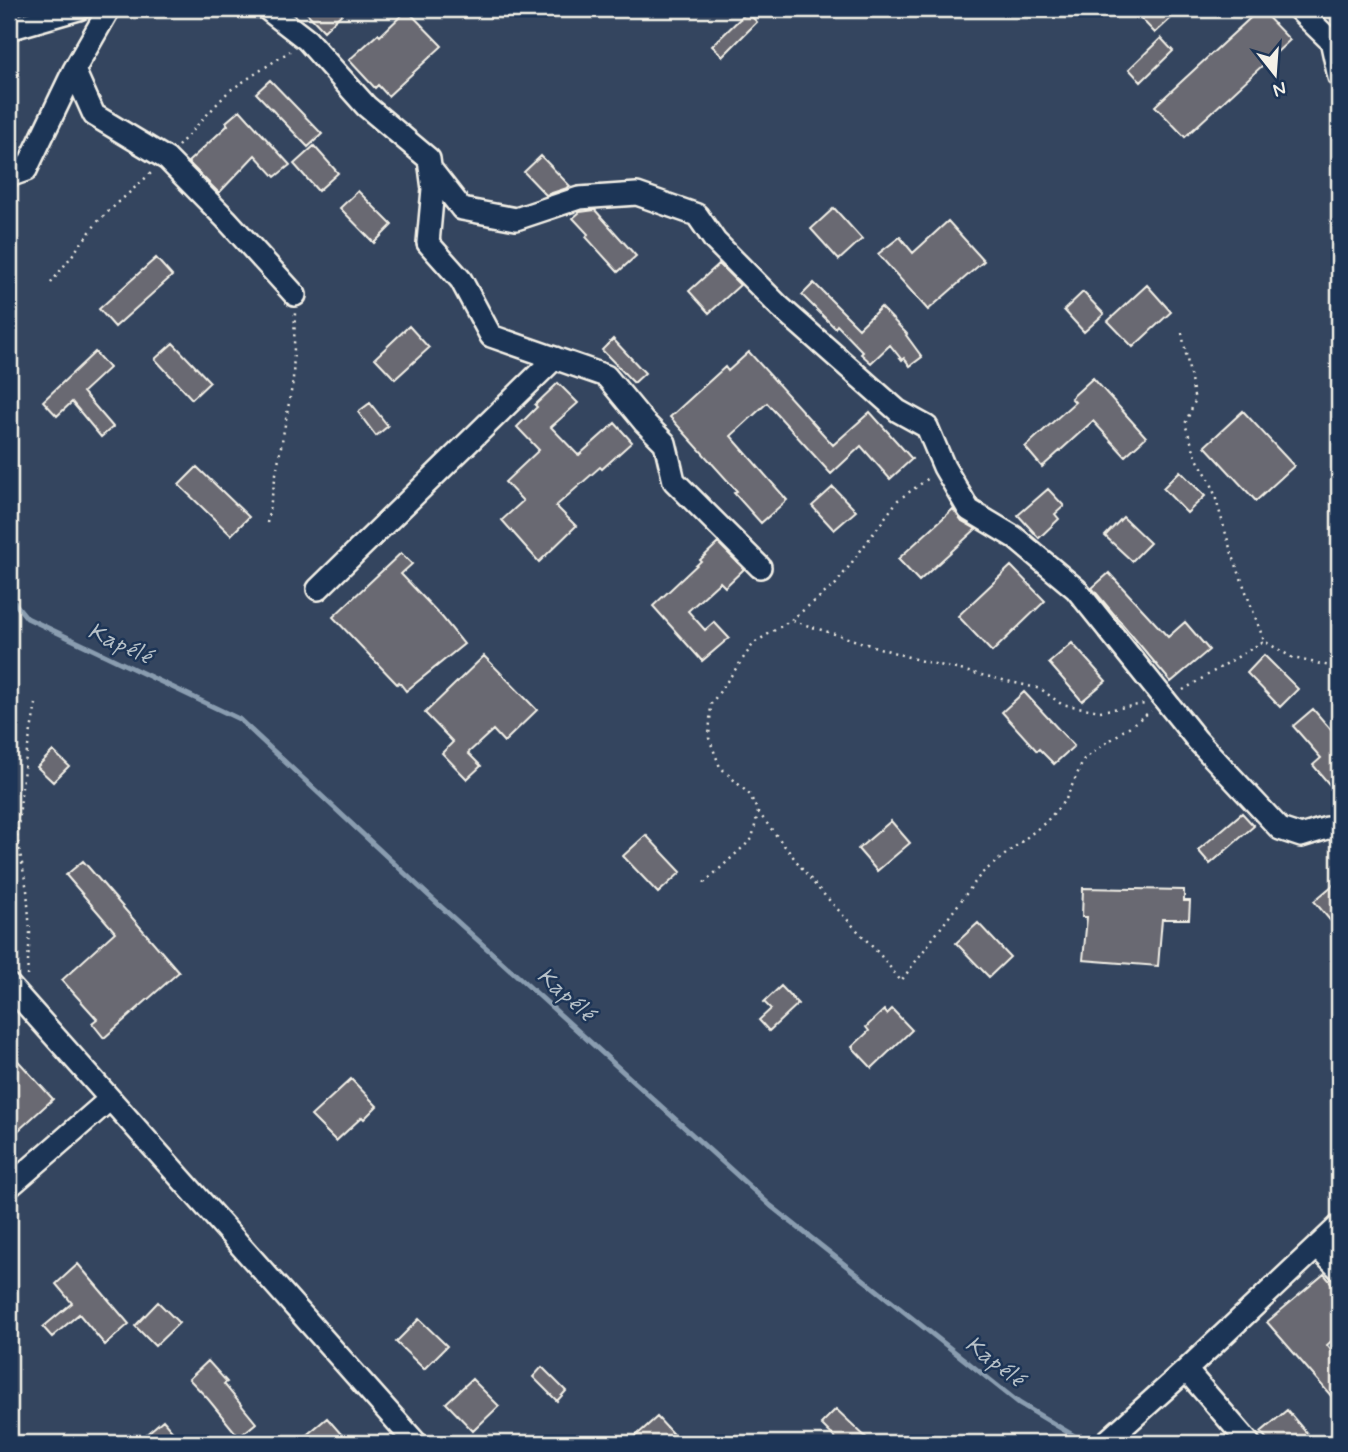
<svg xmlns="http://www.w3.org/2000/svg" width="1348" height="1452" font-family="Mynerve,sans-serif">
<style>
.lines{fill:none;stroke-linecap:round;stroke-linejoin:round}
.stream{stroke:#8a9db0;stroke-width:5}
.building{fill:#696972;stroke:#f4f1e8;stroke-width:2}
.minor-casing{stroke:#f4f1e8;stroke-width:26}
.path{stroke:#f4f1e8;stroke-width:2.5;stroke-dasharray:2 5;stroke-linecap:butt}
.minor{stroke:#1d3557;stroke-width:21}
.labels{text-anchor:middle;stroke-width:5;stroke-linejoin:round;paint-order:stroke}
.water-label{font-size:24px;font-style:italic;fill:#b6c0c7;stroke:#1d3557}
</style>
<rect width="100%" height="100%" fill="#34455f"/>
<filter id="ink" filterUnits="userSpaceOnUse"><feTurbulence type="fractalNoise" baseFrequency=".0143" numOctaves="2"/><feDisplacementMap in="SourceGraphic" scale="14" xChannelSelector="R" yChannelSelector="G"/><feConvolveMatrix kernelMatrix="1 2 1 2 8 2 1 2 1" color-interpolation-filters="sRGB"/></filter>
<g filter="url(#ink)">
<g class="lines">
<path class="stream" d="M9 596 27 618 239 719 427 894 771 1206 1019 1403 1086 1443"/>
</g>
<path class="building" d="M303 9H347L324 31Z
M1132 9H1181L1155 33Z
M1260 9 1290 40 1185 137 1155 106Z
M407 10 442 46 388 96 378 85 375 88 349 60 378 34 380 36Z
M747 12 757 22 723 56 712 46Z
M1161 38 1173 51 1141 82 1129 69Z
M270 80 322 134 308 147 256 93Z
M240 110 290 165 275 177 255 155 219 193 188 162 228 125 226 122Z
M314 146 338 173 318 191 294 164Z
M541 156 570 186 567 188 546 195 524 172Z
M358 191 392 225 374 243 340 208Z
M834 208 862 239 839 260 811 229Z
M595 210 636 256 618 272 586 237 588 234 573 218 580 212Z
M948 221 984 261 928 310 878 254 900 237 913 253Z
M156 258 172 276 115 327 99 309Z
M719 264 740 285 709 313 689 291Z
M814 283 859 328 881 307 907 334 906 335 922 357 910 366 904 358 902 360 890 345 871 363 861 354 863 352 837 325 835 328 802 295Z
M1147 285 1171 312 1133 347 1108 321Z
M1083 292 1104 314 1084 332 1064 310Z
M409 326 429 348 395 379 375 358Z
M613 339 645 373 634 383 602 350Z
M173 343 210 382 192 399 155 359Z
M95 352 109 368 83 392 113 427 101 437 72 402 57 416 43 401Z
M749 352 833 445 870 412 912 459 890 479 861 446 831 474 767 403 731 436 787 500 761 523 734 493 737 491 670 417 725 367 728 371Z
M1093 378 1146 437 1125 456 1093 421 1042 467 1025 447 1075 402 1071 398Z
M558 383 578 403 551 427 577 454 579 455 615 423 632 442 602 469 600 467 556 506 576 526 539 562 502 520 523 501 505 482 539 450 517 427 537 407 535 405Z
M370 403 388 426 376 436 358 412Z
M1243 411 1294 466 1256 501 1205 446Z
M197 467 249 517 231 535 179 485Z
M1180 471 1205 496 1187 513 1163 488Z
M833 487 856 511 834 530 812 506Z
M1048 489 1064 506 1055 514 1059 519 1039 538 1018 515Z
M953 509 962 521 976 529 919 581 898 559Z
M1123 517 1150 543 1132 561 1105 536Z
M718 543 744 569 725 587 720 582 688 611 705 630 714 622 729 638 702 661 653 606 701 561 700 560Z
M401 553 412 564 401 574 442 617 464 644 406 691 399 682 397 684 333 617Z
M1011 566 1045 601 992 652 958 616Z
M1109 573 1168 637 1185 622 1209 650 1171 682 1092 588Z
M1072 643 1106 681 1082 701 1049 663Z
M1264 655 1298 689 1280 707 1247 673Z
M484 656 537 710 504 742 493 730 468 753 481 766 467 779 442 753 453 742 425 713Z
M1024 692 1074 746 1054 764 1039 749 1037 751 1002 712Z
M1313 709 1339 739V796L1313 765 1321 758 1293 726Z
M53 751 69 766 53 782 37 767Z
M1242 813 1254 826 1210 864 1198 850Z
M891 821 910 843 877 871 858 849Z
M646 835 681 872 658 893 623 856Z
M83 861 179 972 104 1038 92 1023 97 1019 62 980 115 932 66 875Z
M1339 880V931L1314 901Z
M1083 888 1184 890V901H1190L1189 919H1162L1158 966 1083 960 1087 917H1082Z
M978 923 1010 957 989 977 956 943Z
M781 986 798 1004 769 1031 759 1020 771 1009 764 1002Z
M892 1009 912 1030 872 1068 852 1047 869 1031 866 1027 884 1010 887 1014Z
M9 1051 53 1099 9 1139Z
M351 1079 377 1106 364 1119 362 1117 336 1141 311 1116Z
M78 1264 129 1324 105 1345 79 1314 52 1337 43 1327 72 1303 56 1284Z
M1324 1274 1339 1292V1334L1327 1345 1339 1360V1405L1267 1322Z
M158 1302 179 1323 155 1346 135 1326Z
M419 1319 447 1346 424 1369 396 1342Z
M208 1361 227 1382 224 1384 256 1423 239 1437 208 1399 189 1379Z
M542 1367 566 1391 557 1401 533 1377Z
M472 1379 499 1406 473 1431 446 1403Z
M836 1409 872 1443H840L821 1424Z
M1287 1410 1315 1443H1270L1261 1432Z
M657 1417 681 1443H628Z
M327 1418 349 1443H297Z
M163 1420 183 1443H136Z"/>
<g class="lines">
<defs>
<path id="minor" d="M267 9 307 40 366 106 429 159 433 189 428 243 461 280 491 336 606 376 644 422 665 443 674 481 760 567
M1298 9 1339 49
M9 29 79 9
M1331 40 1339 77
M74 70 94 115 167 159 226 219 295 295
M430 168 462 209 516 219 579 198 637 194 697 215 715 241 779 306 898 411 927 427 944 467 969 510 1014 537 1076 589 1197 740 1280 829 1301 836 1327 828 1339 829
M9 176 26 170 74 70 109 9
M318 589 555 358
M9 985 416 1443
M9 1187 110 1099
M1317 1247 1339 1269
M1186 1370 1249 1443
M1105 1443 1186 1370 1339 1226"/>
</defs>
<use href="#minor" class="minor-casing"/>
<path class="path" d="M178 146 229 91 290 51
M51 283 99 220 151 173
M1182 333 1195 401 1185 424 1197 459 1211 482 1230 548 1264 641 1293 658 1339 668
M267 523 293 381 295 312
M793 621 918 660 1041 689 1061 704 1100 711 1145 704
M1183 690 1264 641
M758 812 816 886 881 956 901 981 981 874 1046 822 1066 799 1084 759 1151 711
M704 883 752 839 758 812 750 795 720 767 709 738 711 704 754 643 791 620 836 584 898 500 929 478
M27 976 30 933 27 890 17 837 24 768 36 704"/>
<use href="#minor" class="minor"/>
</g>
</g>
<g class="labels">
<g class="water-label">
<text transform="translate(120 643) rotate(25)" y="8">Kapélé</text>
<text transform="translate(566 994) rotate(42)" y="8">Kapélé</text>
<text transform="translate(995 1361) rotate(38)" y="8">Kapélé</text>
</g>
</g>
<rect width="1348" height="1452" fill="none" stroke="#1d3557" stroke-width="35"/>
<rect x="18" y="18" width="1313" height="1417" fill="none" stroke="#f4f1e8" stroke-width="2.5" filter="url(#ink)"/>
<g transform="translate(1275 74) rotate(163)" stroke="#1d3557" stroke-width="5" paint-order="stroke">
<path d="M0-5L12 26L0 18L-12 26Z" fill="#f4f1e8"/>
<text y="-10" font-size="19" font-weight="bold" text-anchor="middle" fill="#f4f1e8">N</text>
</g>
</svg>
